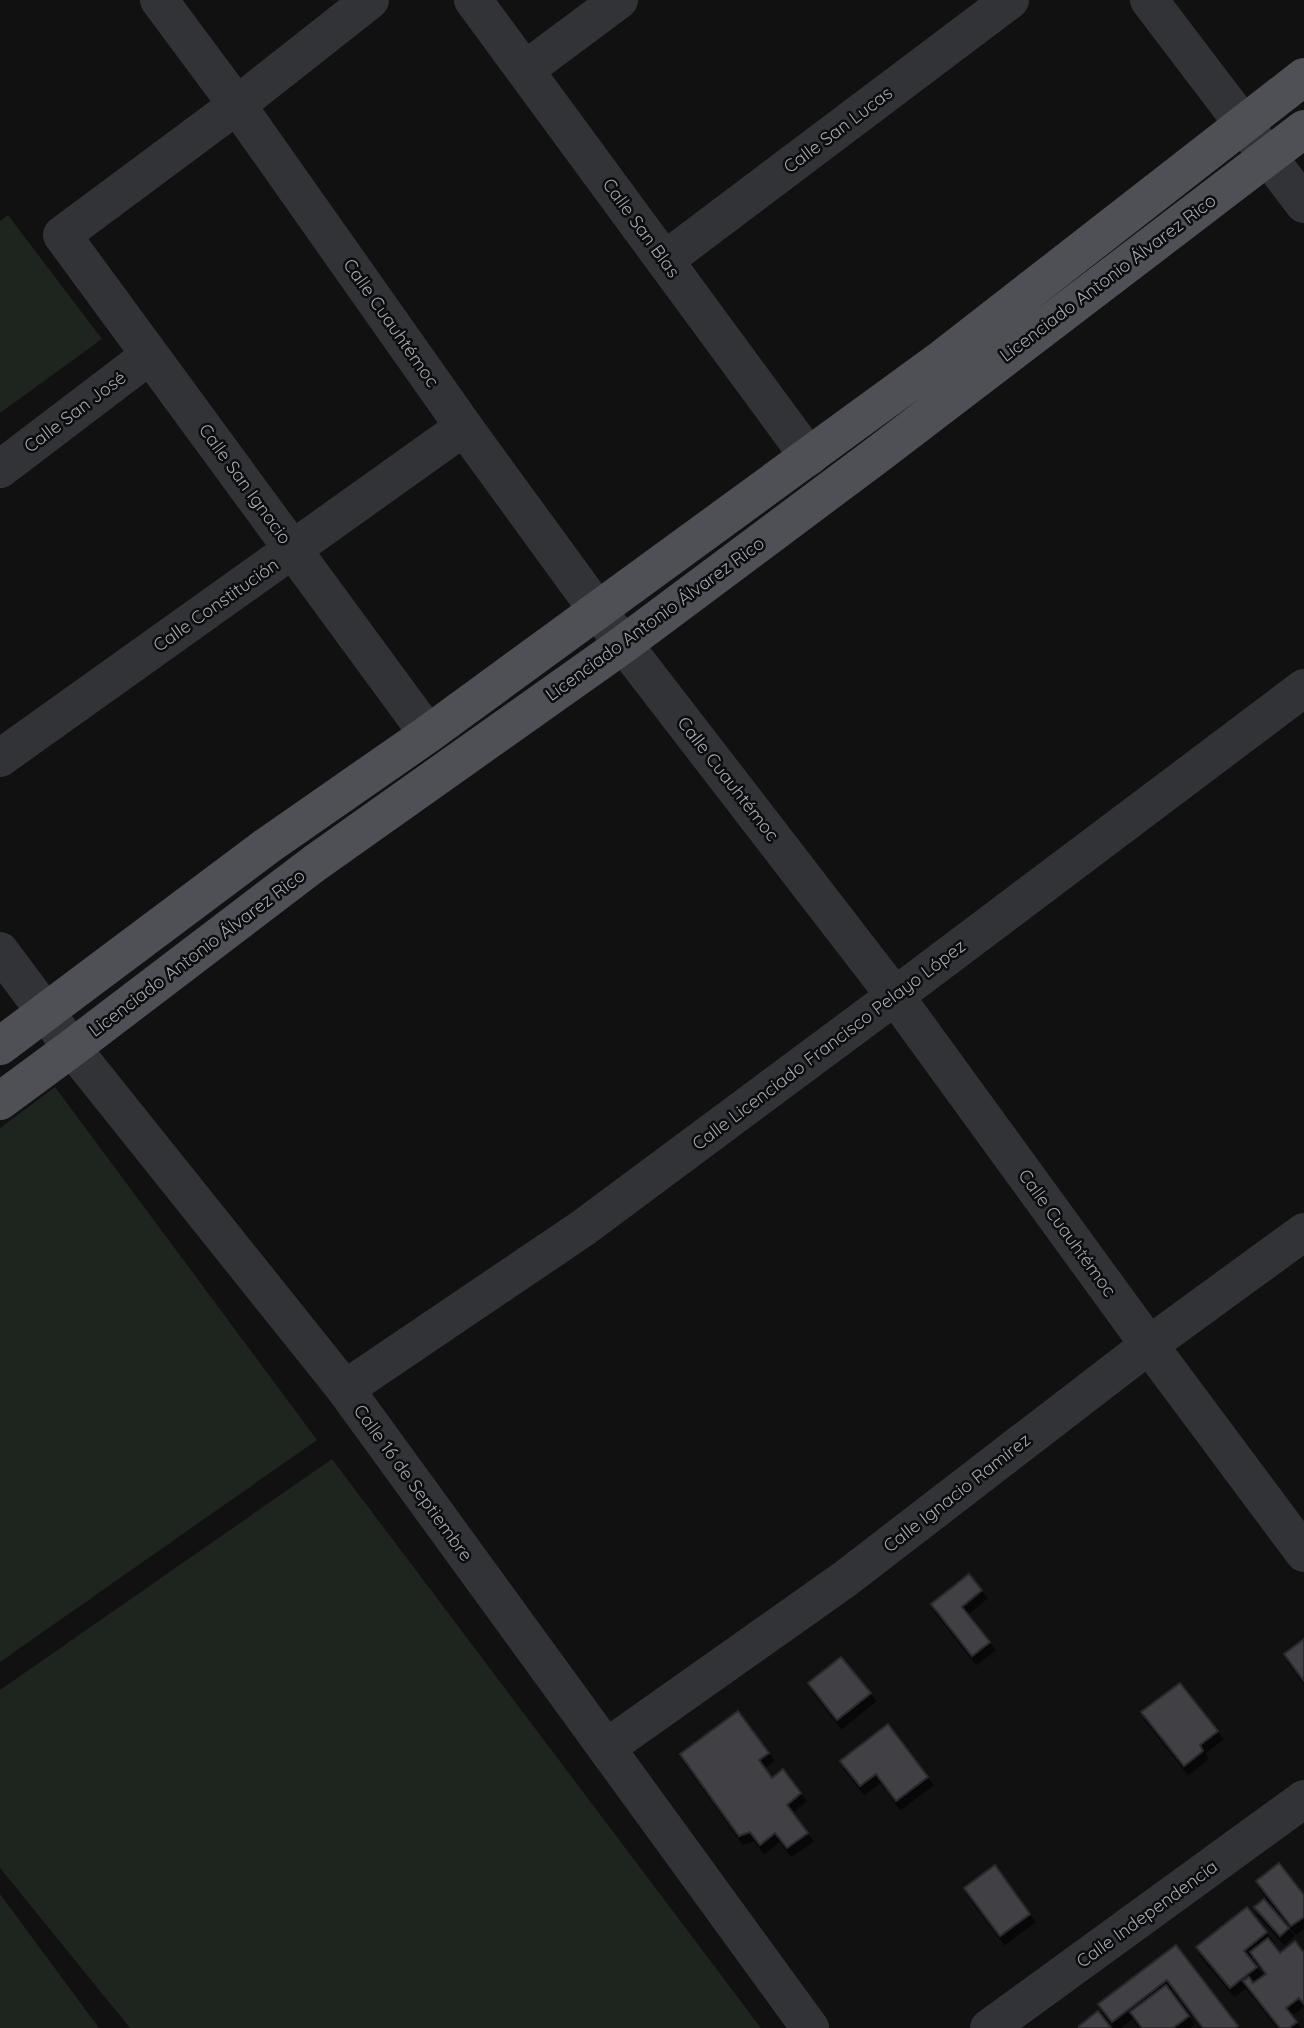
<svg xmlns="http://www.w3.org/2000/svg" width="1304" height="2028" font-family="Quicksand,sans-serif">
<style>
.green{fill:#1d251e}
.building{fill:#404145;stroke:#2b2b2e;stroke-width:2;filter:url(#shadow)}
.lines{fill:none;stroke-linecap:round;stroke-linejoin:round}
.minor{stroke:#323337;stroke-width:38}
.major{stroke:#4e5056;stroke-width:38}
.labels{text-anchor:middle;stroke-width:5;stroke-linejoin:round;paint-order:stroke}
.street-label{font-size:18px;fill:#a3a8b2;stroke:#0c0c0d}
</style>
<defs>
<filter id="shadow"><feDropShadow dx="4.5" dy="8" stdDeviation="0" flood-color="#0009"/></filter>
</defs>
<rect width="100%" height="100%" fill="#111112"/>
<path class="green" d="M8 215 102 339 0 413V221Z
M55 1087 317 1440 0 1662V1128Z
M332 1459 761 2028H130L0 1868V1690Z
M0 1894 99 2028H0Z"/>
<path class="building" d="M969 1574 982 1590 962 1607 990 1642 972 1656 931 1604Z
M1304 1639V1681L1284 1654Z
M841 1657 871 1693 837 1720 808 1683Z
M1180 1683 1218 1731 1200 1745 1203 1751 1184 1766 1141 1712Z
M738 1711 769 1753 759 1760 772 1778 783 1769 801 1793 787 1805 808 1833 787 1848 775 1833 760 1845 750 1832 739 1836 680 1754Z
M888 1724 928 1777 896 1801 876 1774 860 1786 840 1761Z
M1279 1863 1304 1895V1917L1291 1926 1256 1881Z
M995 1865 1030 1914 1000 1936 964 1888Z
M1264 1899 1289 1928 1280 1936 1254 1907Z
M1247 1907 1267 1932 1244 1951 1257 1967 1230 1988 1196 1947Z
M1268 1938 1280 1953 1295 1941 1304 1953V2004L1299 1998 1286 2008 1297 2022 1289 2028H1280L1243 1981 1249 1977 1253 1983 1266 1974 1250 1952Z
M1176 1945 1238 2026 1235 2028H1203L1167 1980 1112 2022 1098 2004Z
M1166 1985 1189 2016 1173 2028H1142L1130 2012Z
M1098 2011 1111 2028H1079V2026Z"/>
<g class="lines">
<path class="minor" d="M159 0 237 105 464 427 598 611 895 996 1149 1345 1304 1553
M370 0 237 105 62 235 428 734
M473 0 809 457
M1149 0 1304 204
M525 70 619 0
M665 260 1010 0
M0 469 150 355
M0 758 464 427
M0 951 72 1048 345 1389 810 2028
M345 1389 583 1228 895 996 1304 688
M606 1748 845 1579 1149 1345 1304 1232
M989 2028 1304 1799"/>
<path class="major" d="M0 1046 267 846 428 734 943 358 1304 77
M0 1101 72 1048 315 863 624 644 877 455 1304 129"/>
</g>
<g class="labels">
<g class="street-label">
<text transform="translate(838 130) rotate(-37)" y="6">Calle San Lucas</text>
<text transform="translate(641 228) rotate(54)" y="6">Calle San Blas</text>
<text transform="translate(1108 278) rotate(-37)" y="6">Licenciado Antonio Álvarez Rico</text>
<text transform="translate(391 323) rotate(55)" y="6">Calle Cuauhtémoc</text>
<text transform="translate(75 412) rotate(-37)" y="6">Calle San José</text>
<text transform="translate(245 484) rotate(54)" y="6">Calle San Ignacio</text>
<text transform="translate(216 605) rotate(-35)" y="6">Calle Constitución</text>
<text transform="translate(655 619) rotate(-36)" y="6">Licenciado Antonio Álvarez Rico</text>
<text transform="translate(728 779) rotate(52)" y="6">Calle Cuauhtémoc</text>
<text transform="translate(197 953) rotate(-37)" y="6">Licenciado Antonio Álvarez Rico</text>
<text transform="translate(829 1045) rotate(-37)" y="6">Calle Licenciado Francisco Pelayo López</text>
<text transform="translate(1067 1233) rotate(54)" y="6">Calle Cuauhtémoc</text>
<text transform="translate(413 1483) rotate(54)" y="6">Calle 16 de Septiembre</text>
<text transform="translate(957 1493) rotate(-38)" y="6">Calle Ignacio Ramírez</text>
<text transform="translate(1147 1914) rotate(-36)" y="6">Calle Independencia</text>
</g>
</g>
</svg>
